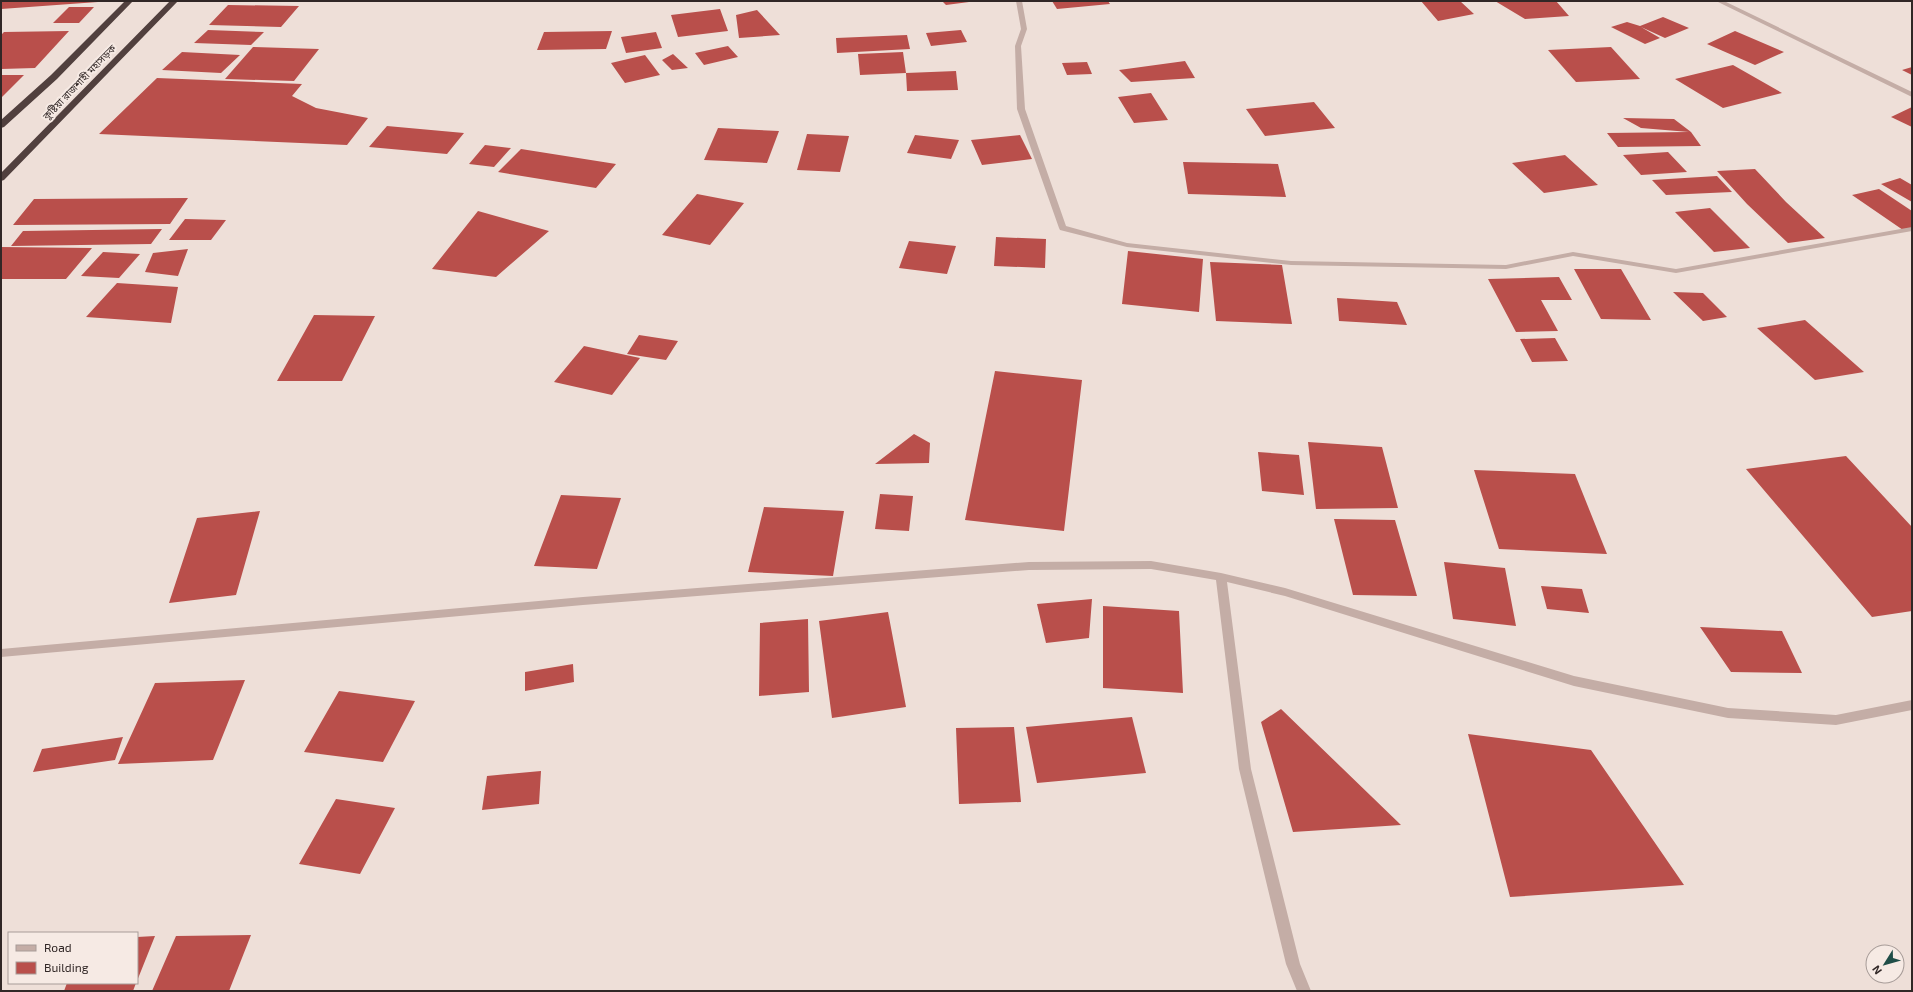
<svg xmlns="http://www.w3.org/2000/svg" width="1913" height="992" font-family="'Exo 2','Noto Sans Bengali',sans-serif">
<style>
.building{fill:#b94f4b}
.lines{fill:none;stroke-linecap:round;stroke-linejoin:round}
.minor{fill:#c4ada6;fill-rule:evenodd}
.highway{fill:#51403e;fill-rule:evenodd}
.labels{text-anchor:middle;stroke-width:4;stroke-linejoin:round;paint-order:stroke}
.far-street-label{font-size:10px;fill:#312726;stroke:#f6eae4}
</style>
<rect width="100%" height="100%" fill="#eedfd8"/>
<path class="building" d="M1 1H98V2L1 9Z
M942 1H969V2L946 5Z
M1052 1H1108L1110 4 1057 9Z
M1421 1H1460L1474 14 1438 21Z
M1495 1H1556L1569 16 1525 19Z
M228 5 299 6 281 27 209 25Z
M69 7H94L79 23H53Z
M720 9 728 31 678 37 671 15Z
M757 10 780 35 739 38 736 15Z
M1663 17 1689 28 1665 38 1641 27 1660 38 1645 44 1611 27 1627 22 1640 26Z
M208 30 264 32 251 45 194 43Z
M961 30 967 42 931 46 926 33Z
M69 31 35 68 1 69V35L4 32Z
M612 31 606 49 537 50 544 32Z
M1735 31 1784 52 1755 65 1707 44Z
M656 32 662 48 626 53 621 37Z
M907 35 910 49 837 53 836 38Z
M728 46 738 57 704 65 695 53Z
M253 47 319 49 294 81 225 79Z
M1611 47 1640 79 1576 82 1548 50Z
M182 52 240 55 221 73 162 70Z
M903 52 906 73 860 75 858 54Z
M673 54 688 68 672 70 662 60Z
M645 55 660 75 625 83 611 63Z
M1185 61 1195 78 1131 82 1119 70Z
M1087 62 1092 74 1067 75 1062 63Z
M1733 65 1782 93 1723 108 1675 79Z
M1912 67V75L1902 70Z
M956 71 958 90 907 91 906 73Z
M1 75H24L1 98Z
M157 78 302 84 292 96 316 108 368 118 347 145 99 134Z
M1151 93 1168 120 1134 123 1118 97Z
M1314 102 1335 128 1265 136 1246 109Z
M1912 107V127L1891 117Z
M1623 118 1674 119 1691 132 1701 146 1618 147 1607 133 1689 132 1641 128Z
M387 126 464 133 447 154 369 147Z
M718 128 779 131 767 163 704 160Z
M807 134 849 136 840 172 797 170Z
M915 135 959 140 951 159 907 153Z
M1020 135 1032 159 982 165 971 140Z
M485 145 511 148 494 167 469 164Z
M521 149 616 164 596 188 498 172Z
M1668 152 1687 172 1641 175 1623 155Z
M1565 155 1598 185 1544 193 1512 163Z
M1183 162 1278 164 1286 197 1188 194Z
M1755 169 1786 202 1825 238 1788 243 1747 204 1717 171Z
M1717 176 1732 192 1666 195 1652 180Z
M1900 178 1912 185V202L1881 184Z
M1879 189 1912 211V228L1903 230 1852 195Z
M697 194 744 203 710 245 662 235Z
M188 198 170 224 13 225 34 199Z
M1710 208 1750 248 1714 252 1675 212Z
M478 211 549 231 496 277 432 269Z
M185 219 226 220 211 240H169Z
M162 229 151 244 11 246 23 231Z
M996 237 1046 239 1045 268 994 266Z
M909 241 956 246 947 274 899 268Z
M1 247 92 248 66 279H1Z
M188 249 178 276 145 272 153 253Z
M1128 251 1203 259 1199 312 1122 304Z
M103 252 140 254 119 278 81 276Z
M1210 262 1282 265 1292 324 1216 321Z
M1574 269H1621L1651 320 1601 319Z
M1559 277 1572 300H1541L1558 331 1516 332 1488 279Z
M117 283 178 287 171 323 86 317Z
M1673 292 1703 293 1727 317 1703 321Z
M1337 298 1397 302 1407 325 1339 321Z
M314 315 375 316 342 381H277Z
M1805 320 1864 372 1815 380 1757 328Z
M639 335 678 341 666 360 627 354Z
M1555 338 1568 361 1532 362 1520 339Z
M584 346 640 358 612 395 554 382Z
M995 371 1082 380 1064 531 965 520Z
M914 434 930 443 929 463 875 464Z
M1308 442 1382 447 1398 508 1316 509Z
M1258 452 1299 455 1304 495 1262 491Z
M1846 456 1912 527V611L1872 617 1746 469Z
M1474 470 1575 474 1607 554 1499 549Z
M880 494 913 496 909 531 875 529Z
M561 495 621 498 597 569 534 566Z
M764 507 844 511 833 576 748 572Z
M260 511 236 595 169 603 197 518Z
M1334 519 1395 520 1417 596 1353 595Z
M1444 562 1505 568 1516 626 1453 619Z
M1541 586 1582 589 1589 613 1547 609Z
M1092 599 1089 638 1046 643 1037 604Z
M1103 606 1179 611 1183 693 1103 688Z
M888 612 906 707 832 718 819 621Z
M808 619 809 692 759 696 760 623Z
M1700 627 1782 631 1802 673 1731 672Z
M573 664 574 682 525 691V672Z
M245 680 213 760 118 764 155 683Z
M339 691 415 701 383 762 304 752Z
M1281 709 1401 825 1293 832 1261 722Z
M1132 717 1146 773 1037 783 1026 727Z
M1014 727 1021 802 959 804 956 728Z
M1468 734 1591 750 1684 885 1510 897Z
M123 737 115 760 33 772 42 749Z
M541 771 539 804 482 810 487 776Z
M336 799 395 808 360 874 299 864Z
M251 935 229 991H152L176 936Z
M155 936 137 981V937Z
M67 983H136L133 991H64Z"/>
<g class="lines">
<path class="minor" d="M1016 1H1022L1027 29 1021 46 1025 109 1066 226 1127 243 1291 261 1506 265 1573 252 1676 269 1912 227V231L1676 273 1573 256 1506 269 1291 265 1127 247 1060 230 1059 228 1017 109 1015 46 1021 29Z
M1716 1H1724L1912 92V97Z
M1151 561 1221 573 1285 588 1574 676 1728 708 1836 715 1912 700V710L1836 725 1728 718 1574 686 1285 596 1227 582 1251 769 1300 964 1311 991H1297L1286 964 1239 769 1216 580 1151 569 1029 570 583 605 1 657V649L583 597 1029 562Z"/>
<path class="highway" d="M125 1H133L57 79 4 127 1 128V120L51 75Z
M170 1H178L4 180 1 181V173Z"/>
</g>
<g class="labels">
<g class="far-street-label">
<text transform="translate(79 82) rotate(-46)" y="4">কুষ্টিয়া রাজশাহী মহাসড়ক</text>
</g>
</g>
<rect width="1913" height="992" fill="none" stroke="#312726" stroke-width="4"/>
<rect x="8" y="932" width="130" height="52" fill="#f6eae4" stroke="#a79c98"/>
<rect x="16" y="945" width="20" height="6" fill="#c4ada6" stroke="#a79c98"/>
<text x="44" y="952" font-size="12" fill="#312726">Road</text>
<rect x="16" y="962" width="20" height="12" fill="#b94f4b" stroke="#a79c98"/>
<text x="44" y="972" font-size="12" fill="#312726">Building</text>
<g transform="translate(1885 964) rotate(233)"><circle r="19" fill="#f6eae4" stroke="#a79c98"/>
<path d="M0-3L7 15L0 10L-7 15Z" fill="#204e48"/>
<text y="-6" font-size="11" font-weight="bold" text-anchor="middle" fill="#312726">N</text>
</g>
</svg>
